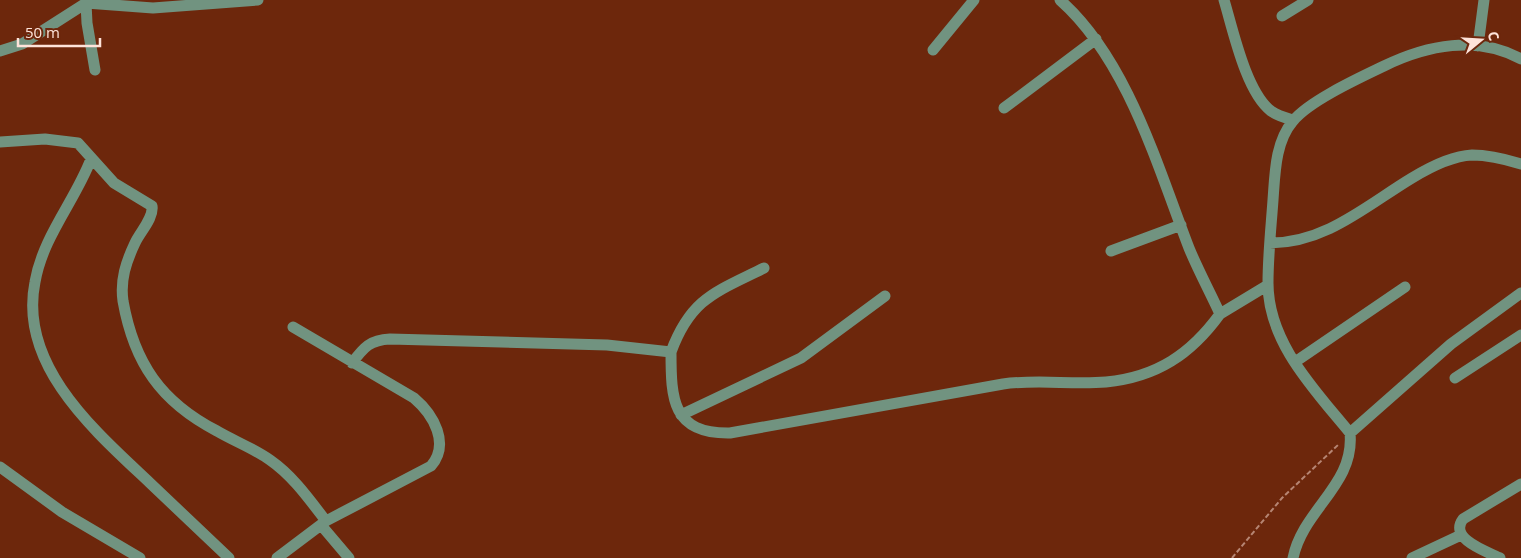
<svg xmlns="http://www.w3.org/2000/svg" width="1521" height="558" font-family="'Open Sans',sans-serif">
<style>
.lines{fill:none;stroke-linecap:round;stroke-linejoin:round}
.path{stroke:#b68573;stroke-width:2;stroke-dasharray:5 2.5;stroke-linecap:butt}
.minor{stroke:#719380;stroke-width:11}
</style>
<rect width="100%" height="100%" fill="#6d270c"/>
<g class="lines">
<path class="path" d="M1232 558 1282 498 1338 445"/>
<path class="minor" d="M1060 0C1127 59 1157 165 1189 248 1198 270 1210 292 1220 314L1268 285
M1224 0C1233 30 1246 92 1271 111 1278 116 1286 118 1293 120
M1282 16 1308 0
M1478 46 1484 0
M933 50 974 0
M0 51 22 44 86 3
M1521 59C1477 35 1427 45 1384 66 1359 78 1309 101 1293 121 1275 142 1275 174 1273 200 1271 228 1268 256 1268 283 1268 343 1315 390 1350 433L1451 344 1521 293
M95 70 87 23 86 3 153 8 258 0
M1004 108 1096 39
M0 142 45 139 78 143 114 183 152 206C154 218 140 232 135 243 126 262 120 280 123 301 134 363 161 402 217 431 234 441 253 448 270 460 293 476 309 499 326 521
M91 159C75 201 43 236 35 282 18 366 96 432 150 483 176 508 203 533 229 558
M1270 243C1326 243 1367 205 1412 178 1430 167 1451 156 1472 155 1489 155 1505 159 1521 164
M1111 251 1181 225
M671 352C691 298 716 292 764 268
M1295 362 1405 287
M352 363C364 347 370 340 390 339L607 345 671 352C671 399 672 434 730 433L1003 384C1038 379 1072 385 1106 382 1157 377 1191 354 1220 314
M1455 378 1521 335
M681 415 801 358 885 296
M0 467 62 512 140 558
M321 525 349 558
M277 558 326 521 431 466C450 444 434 415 414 398L293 327
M1293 558C1303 509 1355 485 1350 433
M1412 558 1461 535
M1500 558C1488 552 1448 539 1463 519L1521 484"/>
</g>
<g transform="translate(1481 40) rotate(72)" stroke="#6d270c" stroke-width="4" paint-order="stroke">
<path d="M0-4L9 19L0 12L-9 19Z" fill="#fee3da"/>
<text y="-8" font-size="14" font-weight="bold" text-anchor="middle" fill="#fee3da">С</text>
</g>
<path d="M18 38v8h82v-8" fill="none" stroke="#fee3da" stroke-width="2.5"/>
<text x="25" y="38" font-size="15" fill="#fee3da" stroke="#6d270c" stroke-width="4" paint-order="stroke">50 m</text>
</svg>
